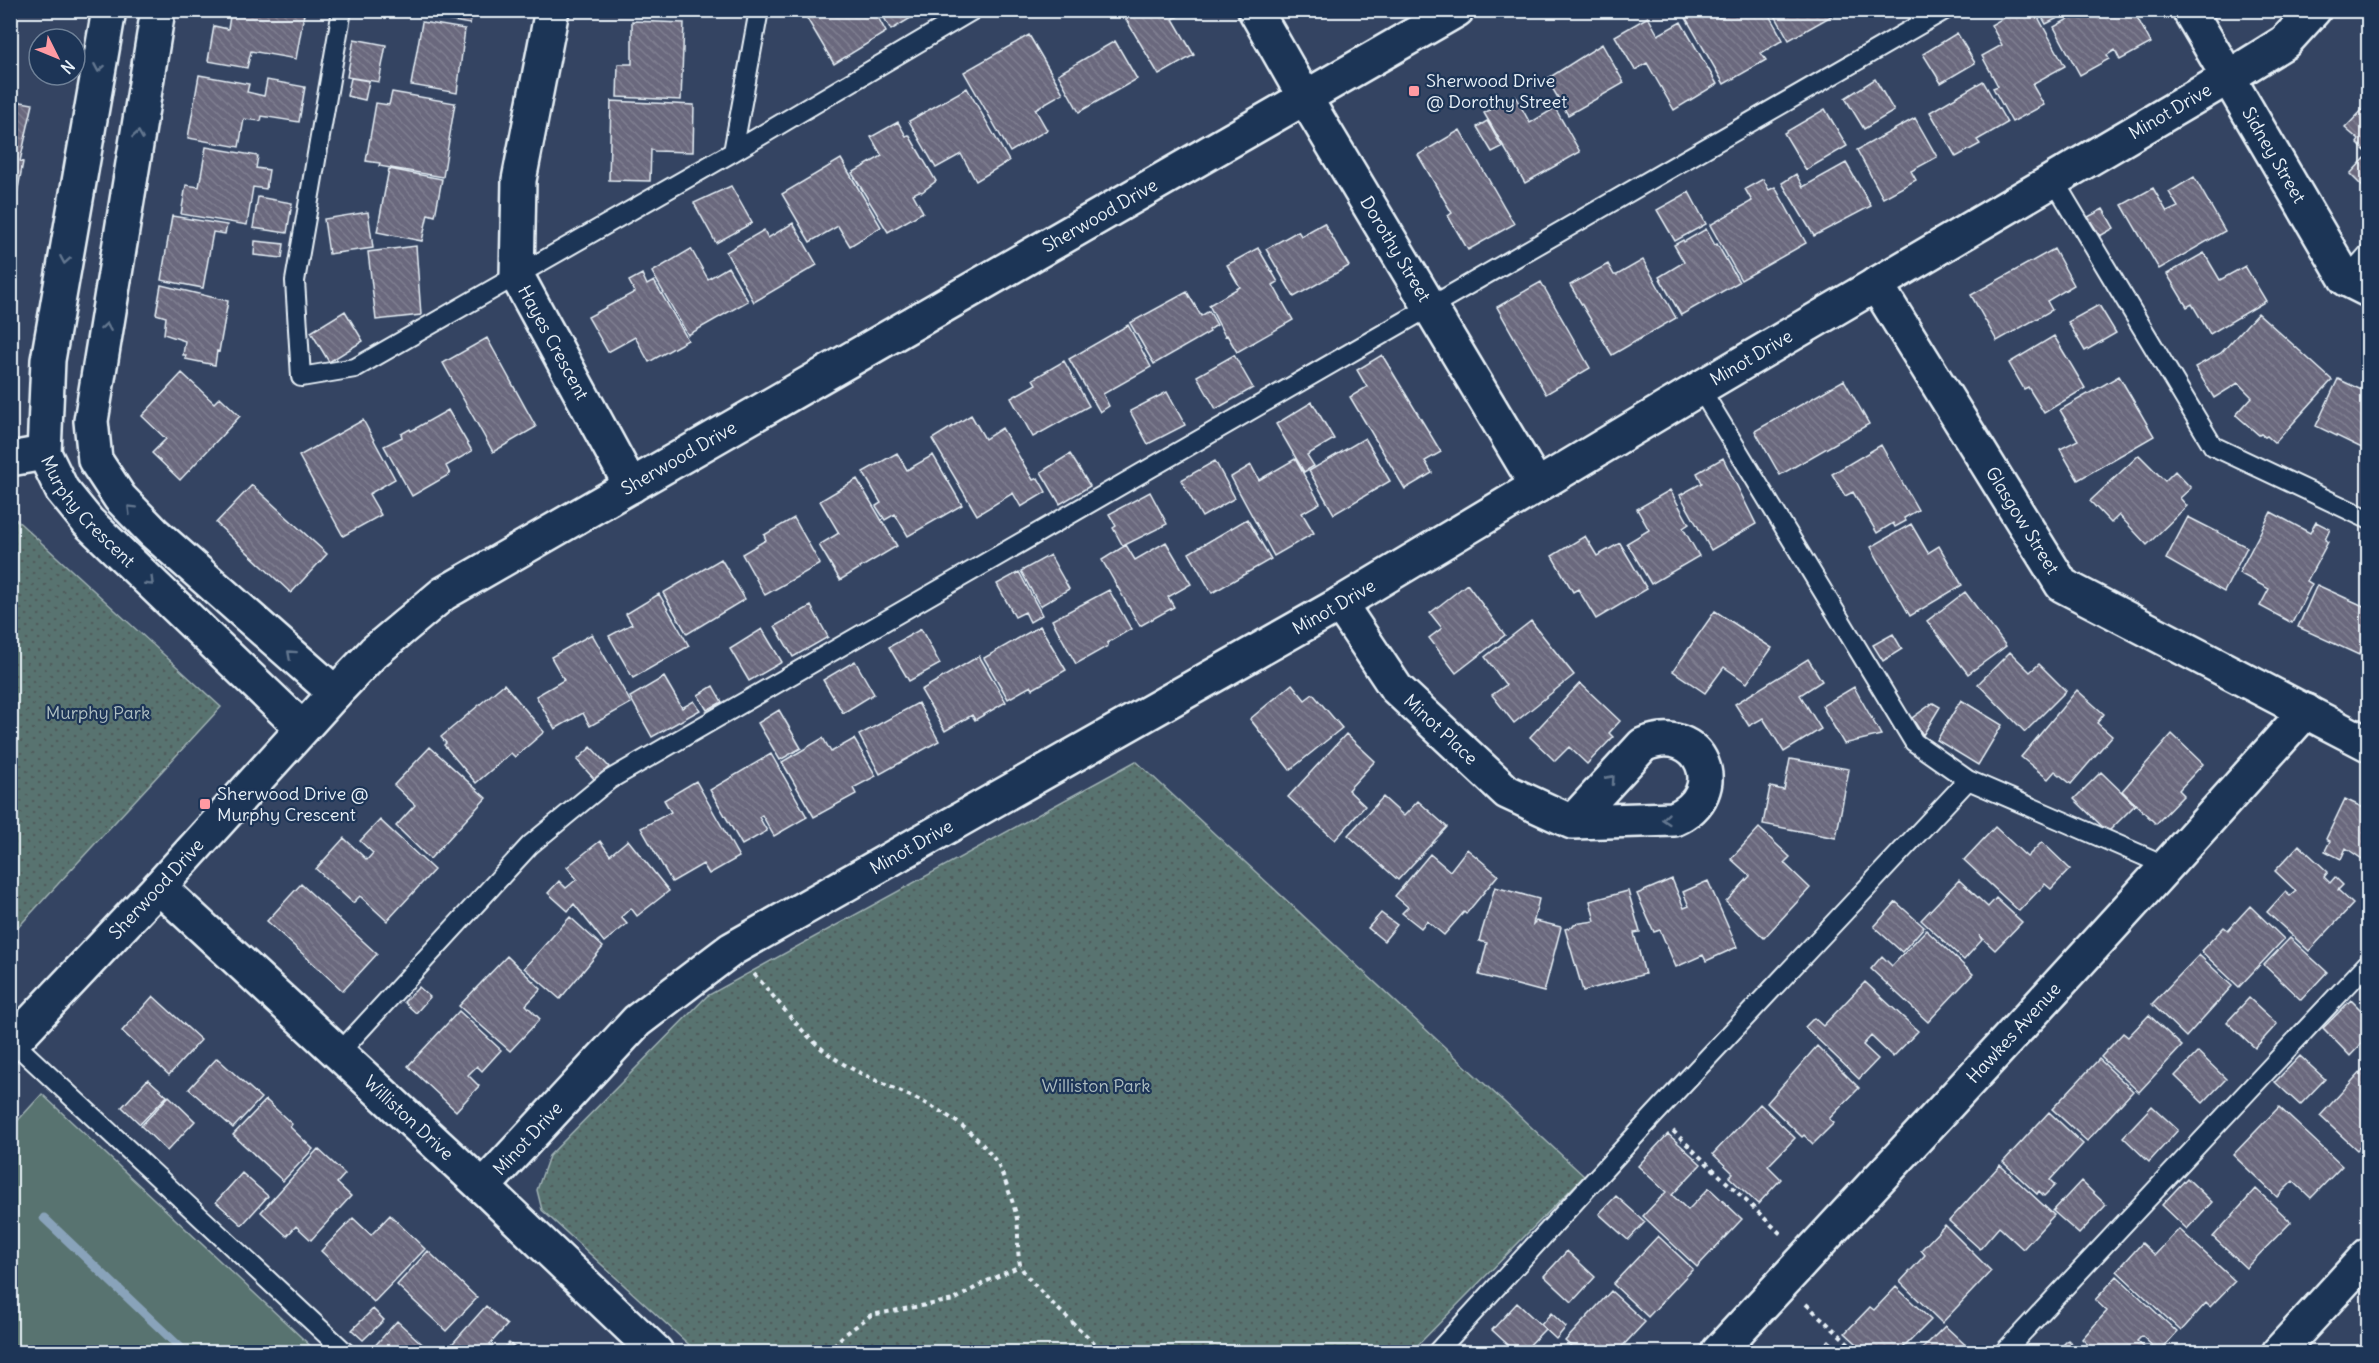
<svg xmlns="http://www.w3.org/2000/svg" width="2379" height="1363" font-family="Delius,sans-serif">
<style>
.green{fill:#597370;stroke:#a0b2b4;stroke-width:1.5}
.park{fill:url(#park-dots);stroke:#a0b2b4;stroke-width:1.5}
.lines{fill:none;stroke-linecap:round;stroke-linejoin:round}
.stream{stroke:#89a3ba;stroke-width:9}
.building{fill:url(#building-back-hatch);stroke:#e8f1f8;stroke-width:1.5}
.service-casing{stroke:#e8f1f8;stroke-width:22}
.minor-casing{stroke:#e8f1f8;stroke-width:38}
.tertiary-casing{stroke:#e8f1f8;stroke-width:38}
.path{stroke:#e8f1f8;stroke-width:4;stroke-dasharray:4.5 4.5;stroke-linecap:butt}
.service{stroke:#1d3557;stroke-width:18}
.minor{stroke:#1d3557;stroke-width:33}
.tertiary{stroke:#1d3557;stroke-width:33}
.oneway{stroke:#64778f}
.poi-dot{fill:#ff9aa2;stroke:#1d3557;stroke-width:2}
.labels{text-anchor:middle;stroke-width:4.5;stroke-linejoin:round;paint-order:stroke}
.poi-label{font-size:18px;fill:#e8f1f8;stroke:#1d3557;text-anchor:start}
.street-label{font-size:18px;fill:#e8f1f8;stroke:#1d3557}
.park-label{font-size:18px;fill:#afbfc2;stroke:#1d3557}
</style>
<defs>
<pattern id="park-dots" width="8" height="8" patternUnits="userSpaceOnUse" patternTransform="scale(1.5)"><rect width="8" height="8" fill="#597370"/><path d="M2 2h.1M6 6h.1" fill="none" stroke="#4f5b5b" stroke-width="1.8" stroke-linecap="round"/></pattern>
<pattern id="building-back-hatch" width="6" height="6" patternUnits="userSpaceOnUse" patternTransform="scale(1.5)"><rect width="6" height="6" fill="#6a687d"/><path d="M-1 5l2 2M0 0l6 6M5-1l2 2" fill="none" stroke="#7f7e90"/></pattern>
</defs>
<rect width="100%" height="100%" fill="#344462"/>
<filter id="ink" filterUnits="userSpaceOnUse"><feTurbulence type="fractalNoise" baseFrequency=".0167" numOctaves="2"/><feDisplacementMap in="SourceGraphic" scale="12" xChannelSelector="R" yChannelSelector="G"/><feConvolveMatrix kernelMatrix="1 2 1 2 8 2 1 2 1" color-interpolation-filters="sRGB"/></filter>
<g filter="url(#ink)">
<path class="green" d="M42 1094 317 1352H11V1128Z"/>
<path class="park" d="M10 514 221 707 11 935H10Z
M1136 761 1584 1176 1411 1352H956L948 1349 934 1352H697L542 1210 537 1190 549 1156 707 996Z"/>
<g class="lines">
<path class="stream" d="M44 1218 185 1352"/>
</g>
<path class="building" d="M231 10H286L304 14 296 59 251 51 247 68 208 61 214 26 228 29Z
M404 10H473L470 24 403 13Z
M641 10H695V14Z
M802 10H874L886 32 834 64Z
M880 10H924L891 30Z
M1133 10H1176L1179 16 1173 19 1194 55 1159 75 1124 16Z
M1687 10H1715L1719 18 1724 15 1722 10H1766L1783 40 1761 53 1766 60 1724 84 1683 13Z
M1772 10H1842L1789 40Z
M2017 10H2034L2065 66 2032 84 2044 105 2012 122 1993 88 1998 86 1982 56 2002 45 1991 25Z
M2038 10H2056L2060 17 2046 24Z
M2084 10H2133L2151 43 2120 60 2115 50 2107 55 2109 59 2080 75 2054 27Z
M1648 17 1658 35 1681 22 1717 84 1674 110 1647 63 1635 70 1615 36Z
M632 21 684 23 681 100 617 97 618 64H632Z
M422 22 465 29 457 93 411 85Z
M1957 33 1975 63 1941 83 1923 54Z
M1029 35 1063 93 1035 109 1047 130 1010 152 964 72Z
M354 39 386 45 379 82 347 77Z
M1115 41 1137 79 1079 112 1058 74Z
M1602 44 1624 83 1568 115 1547 79Z
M199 75 249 84 247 92 264 96 267 80 305 87 299 122 262 116 261 121 244 119 239 147 188 138Z
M351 78 369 81 365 100 347 96Z
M1875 79 1894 111 1864 129 1845 98Z
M1983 81 2007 123 1977 140 1980 144 1956 157 1930 112Z
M967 88 1009 161 976 181 961 154 936 168 909 121Z
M392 92 455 103 443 177 379 166 380 163 366 161 376 103 389 105Z
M1515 96 1530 123 1555 108 1580 152 1525 183 1484 113Z
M10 100 33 104 20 161 23 162 17 194 14 193 10 214Z
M611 101 694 105 693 152 654 151 651 149 650 181 609 180Z
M2368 104V154L2357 143 2359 140 2345 128Z
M1825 109 1847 146 1806 170 1784 133Z
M1915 118 1937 157 1911 171 1916 180 1883 198 1857 150Z
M1487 121 1502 147 1492 152 1477 127Z
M898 122 906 136 909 135 936 181 922 192 919 191 913 194 923 212 888 232 852 173 882 156 871 137Z
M1460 130 1514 224 1468 250 1448 216 1452 213 1418 155Z
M206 147 258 156 256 168 269 170 266 189 253 187 247 225 181 214 186 185 199 187Z
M2368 155V192L2350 174Z
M841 159 881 227 850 246 838 226 810 242 782 194Z
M1846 163 1871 206 1814 236 1782 183 1796 174 1803 187Z
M389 169 442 179 435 216 428 214 422 241 377 232Z
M2194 177 2225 231 2159 269 2122 205 2153 188 2167 212 2178 207 2169 192Z
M1763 179 1769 190 1775 187 1806 243 1741 280 1710 225 1752 201 1745 189Z
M731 186 752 223 716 243 694 203Z
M1689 192 1706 224 1675 241 1657 210Z
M258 197 292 203 287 233 253 228Z
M2103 209 2114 228 2100 236 2088 217Z
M368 212 373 248 329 254 324 219Z
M172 216 227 225 225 234 213 232 203 288 161 280Z
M793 223 817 265 754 302 726 252 764 230 768 238Z
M1324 223 1349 266 1294 297 1266 249 1298 231 1301 236Z
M1706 229 1715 245 1717 244 1739 282 1681 315 1659 277 1684 262 1674 245 1683 240 1684 242Z
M255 241 284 244 282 258 254 255Z
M416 246 421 315 376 320 368 252Z
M1258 248 1278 282 1273 285 1293 320 1237 352 1227 335 1225 336 1209 305 1240 287 1227 265Z
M691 249 708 279 728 267 748 301 688 335 652 272Z
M2054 249 2074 285 2047 301 2052 310 1997 341 1971 295Z
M2204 253 2220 280 2245 266 2266 301 2210 334 2192 304 2187 307 2167 274Z
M1643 260 1676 318 1612 355 1570 285 1608 264 1614 275H1617Z
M642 274 647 285 654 281 688 340 649 362 635 337 608 352 588 317 635 292 629 281Z
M1541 282 1590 368 1546 394 1497 307Z
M161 285 228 301 219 352 217 351 215 365 185 359 186 355H183L185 341 164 334 166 317 156 314Z
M1187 292 1201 316 1209 311 1217 325 1209 330 1210 332 1154 364 1130 323Z
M2099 305 2116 333 2085 351 2068 322Z
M345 311 363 341 329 362 311 332Z
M2258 313 2332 380 2275 443 2267 436 2265 437 2261 434 2259 435 2236 415 2252 397 2238 383 2214 398 2195 367 2221 353Z
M1128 325 1151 367 1103 394 1109 406 1100 412 1069 359Z
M2054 336 2085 388 2044 413 2028 387 2024 389 2009 363Z
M487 338 536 427 493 452 443 363Z
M1234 355 1253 388 1216 409 1197 376Z
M1382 355 1441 452 1425 461 1432 473 1405 489 1350 397 1367 387 1357 370Z
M1064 361 1089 406 1033 437 1011 398 1036 384 1033 379Z
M182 373 214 403 220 397 240 416 180 480 152 453 166 439 142 416Z
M2119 376 2154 436 2078 480 2060 449 2078 440 2060 410Z
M2338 379 2368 393V451L2316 426Z
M1844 380 1869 424 1780 475 1755 431Z
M1167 392 1185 425 1148 444 1130 411Z
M1312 402 1334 439 1307 455 1314 466 1304 472 1276 424Z
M448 410 472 451 446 466 450 474 412 496 384 446 402 437 401 434 410 429 411 431Z
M971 415 985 439 1002 428 1033 480 1038 478 1046 492 1021 507 1013 493 977 515 932 439Z
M363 420 395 479 369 494 381 515 343 536 299 456Z
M1365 438 1390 481 1334 514 1309 471Z
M1881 445 1918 510 1904 518 1906 521 1895 527 1893 523 1877 533 1853 492 1845 496 1832 474Z
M897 453 907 470 933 455 962 505 908 536 895 514 885 520 876 506 881 503 863 472Z
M1070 454 1090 486 1060 504 1041 472Z
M2139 455 2165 481 2175 471 2191 488 2180 498 2187 506 2147 545 2119 515 2111 523 2090 501Z
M1723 458 1756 524 1711 550 1680 495 1702 483 1697 473Z
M1295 459 1320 503 1302 513 1314 533 1274 556 1231 477 1251 465 1259 480Z
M1215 461 1235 498 1202 517 1181 480Z
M857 479 897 546 840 580 819 545 839 533 820 501Z
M252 485 327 554 291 593 216 523Z
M1670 490 1689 524 1683 528 1699 556 1651 584 1627 543 1649 530 1637 509Z
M1150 492 1167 524 1123 546 1113 528 1116 526 1109 514Z
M2271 512 2310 533 2316 522 2330 529 2325 540 2328 542 2307 581 2312 584 2292 623 2260 606 2269 589 2239 573Z
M2188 517 2247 547 2224 592 2166 559Z
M794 518 820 564 765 595 742 554 766 540 764 535Z
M1247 519 1271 559 1212 593 1189 553Z
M1911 524 1928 553 1939 546 1962 585 1910 616 1871 547Z
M1585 536 1597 556 1620 543 1647 589 1596 619 1578 589 1573 592 1552 556Z
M1166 542 1191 584 1168 597 1174 607 1140 626 1102 560 1126 545 1135 560Z
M1050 555 1069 589 1040 606 1021 571Z
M721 559 745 599 687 634 663 593Z
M1019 572 1042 615 1030 622 1025 612 1015 617 997 584Z
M1467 584 1505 635 1456 673 1429 638 1442 628 1430 613Z
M2317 585 2368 608V635L2359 655 2298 627Z
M1109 590 1131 629 1107 643 1108 646 1076 664 1052 620Z
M1965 592 2006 646 1968 674 1927 621Z
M659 594 689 646 633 678 609 636 632 624 626 614Z
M811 606 828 637 793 657 775 626Z
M1715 611 1772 648 1747 683 1724 667 1705 693 1673 671Z
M1531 621 1574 675 1514 723 1492 695 1506 685 1485 657Z
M1040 626 1066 670 1033 689 1031 686 1008 699 984 658Z
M762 629 782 662 749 681 730 649Z
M921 629 940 664 909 681 889 647Z
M592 634 631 703 590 726 583 713 555 729 536 696 564 680 551 657Z
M1893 634 1902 649 1883 661 1873 645Z
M2010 652 2030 672 2039 664 2066 691 2025 732 1978 684Z
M979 656 1006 702 975 720 972 715 945 731 921 690Z
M1808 659 1822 681 1800 695 1821 729 1784 752 1763 718 1749 726 1735 704Z
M855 661 874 694 843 713 823 680Z
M664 677 682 708 694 701 700 710 652 737 630 697Z
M1580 683 1620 721 1609 733 1613 737 1587 764 1569 747 1555 761 1530 737Z
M504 684 544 732 515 757 511 753 476 783 444 745 446 743 441 737Z
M1292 684 1305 700 1313 694 1342 728 1290 770 1250 719Z
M713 686 722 702 707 710 698 695Z
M1854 687 1881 735 1844 744 1822 706Z
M2077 690 2104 714 2097 723 2112 736 2071 784 2055 771 2048 779 2021 757Z
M1961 700 2002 725 1978 765 1937 740Z
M918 703 939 741 880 774 859 735Z
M1933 703 1940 707 1923 735 1912 718Z
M779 710 801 748 780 760 758 723Z
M1346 734 1375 761 1348 790 1365 806 1335 840 1288 797Z
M2172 734 2203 764 2179 790 2184 795 2156 824 2122 791Z
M823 738 831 752 854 739 876 776 853 788 856 794 814 817 782 762Z
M430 747 486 798 430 859 396 826 415 805 394 785Z
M591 747 609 767 595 780 577 760Z
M771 754 807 817 774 836 762 815 759 817 767 831 742 845 710 790Z
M1790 759 1849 769 1836 838 1763 824 1770 787 1784 790Z
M2101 772 2135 805 2108 832 2074 799Z
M696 781 739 857 709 874 703 864 672 882 641 828 671 812 664 800Z
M1383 797 1404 816 1418 801 1447 827 1398 880 1348 835Z
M2345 799 2368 810V863L2346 848 2341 859 2325 851 2330 841 2326 839Z
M380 820 434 870 387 921 360 896 353 903 316 869 344 838 367 860 373 853 360 841Z
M1995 827 2027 857 2042 842 2070 869 2051 889 2045 884 2019 911 1964 860Z
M1759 828 1790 857 1784 863 1810 888 1764 938 1726 902 1750 876 1731 859Z
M628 840 669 891 637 916 631 908 621 917 627 924 604 942 574 904 568 911 548 893 559 881 566 888 577 879 567 867 600 841 610 855Z
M2299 845 2328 872 2324 877 2330 883 2335 877 2343 885 2338 890 2353 904 2309 951 2267 912 2285 892 2290 896 2296 891 2275 871Z
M1467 849 1498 875 1466 914 1464 912 1444 935 1427 921 1421 928 1402 913 1408 907 1395 896 1430 854 1450 871Z
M1672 879 1684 908 1689 906 1683 892 1708 881 1737 947 1706 961 1703 955 1676 967 1660 930 1654 932 1637 894Z
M1959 880 1988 907 1996 898 2022 922 1995 950 1979 935 1982 940 1964 960 1921 920Z
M301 884 377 954 343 991 267 921Z
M1495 887 1539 899 1533 924 1536 921 1561 927 1544 992 1479 975 1487 943 1479 941Z
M1628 891 1640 932 1634 933 1645 974 1583 991 1565 929 1572 927 1574 924 1595 921 1590 901Z
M1896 902 1924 927 1902 952 1874 927Z
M2250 906 2284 939 2239 987 2201 951 2224 927 2228 930Z
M1381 913 1397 925 1384 941 1368 928Z
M570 917 603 947 560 999 524 968Z
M1926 930 1973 974 1928 1022 1871 969 1882 956 1892 966Z
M2290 938 2327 972 2301 1000 2264 965Z
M2199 955 2232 986 2186 1037 2152 1004Z
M507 956 541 989 526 1005 540 1019 510 1051 459 1006Z
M1865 982 1918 1031 1893 1057 1871 1036 1863 1045 1878 1059 1859 1079 1805 1027 1814 1018 1823 1026Z
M419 987 430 997 416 1013 404 1002Z
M153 996 201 1040 169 1075 122 1031Z
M2249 998 2277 1024 2255 1048 2227 1022Z
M2351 1000 2368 1017V1037L2350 1056 2323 1028Z
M459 1011 501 1050 482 1071 477 1066 468 1075 479 1086 456 1111 408 1066Z
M2149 1015 2182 1046 2139 1092 2101 1057 2123 1033 2128 1037Z
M1817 1046 1859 1088 1829 1119 1834 1123 1813 1144 1804 1135 1802 1137 1767 1103Z
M2198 1052 2226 1079 2203 1103 2175 1076Z
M2300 1056 2325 1079 2300 1105 2275 1082Z
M217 1058 261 1098 233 1128 189 1089Z
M2099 1059 2133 1091 2087 1141 2052 1109Z
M2363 1069 2368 1074V1138L2357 1150 2320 1116Z
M148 1079 167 1096 140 1124 122 1107Z
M169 1096 195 1121 167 1151 141 1126Z
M266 1100 292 1124 290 1127 313 1149 283 1181 233 1135Z
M1760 1104 1795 1138 1768 1166 1781 1179 1758 1204 1729 1177 1733 1173 1713 1154Z
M2152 1106 2178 1130 2149 1162 2123 1137Z
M2279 1107 2342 1166 2311 1198 2293 1181 2277 1197 2233 1155Z
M2049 1112 2083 1144 2050 1180 2055 1185 2044 1196 2039 1191 2037 1194 2003 1162Z
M1668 1134 1701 1164 1672 1195 1688 1210 1709 1188 1742 1219 1697 1267 1643 1216 1666 1192 1638 1166Z
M318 1149 345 1174 337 1183 351 1196 311 1240 296 1226 287 1236 261 1212Z
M2000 1165 2054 1215 2023 1249 1999 1227 1980 1249 1949 1221Z
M242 1173 268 1196 242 1225 216 1202Z
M2187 1178 2212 1202 2187 1229 2162 1205Z
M2081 1181 2106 1205 2079 1234 2053 1211Z
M2256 1189 2291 1222 2246 1268 2213 1237Z
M1616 1196 1645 1222 1628 1240 1599 1214Z
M390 1215 425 1249 374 1302 321 1251 353 1218 371 1235Z
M1945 1225 1991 1271 1942 1323 1900 1282 1925 1255 1921 1250Z
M2179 1229 2235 1281 2210 1307 2206 1303 2181 1331 2117 1271 2142 1243 2155 1255Z
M1658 1236 1693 1269 1648 1317 1613 1284Z
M428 1251 477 1298 446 1331 397 1285Z
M1567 1251 1595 1277 1572 1302 1544 1276Z
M2117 1276 2177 1332 2159 1352 2142 1336 2137 1341 2149 1352H2096L2082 1339 2107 1311 2095 1300Z
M1896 1287 1931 1320 1899 1352H1866L1845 1333 1870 1307 1874 1310Z
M1611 1291 1645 1322 1617 1352H1577L1565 1341Z
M1517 1303 1545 1329 1523 1352H1516L1492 1330Z
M486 1306 507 1325 490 1344 499 1352H445Z
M373 1309 384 1320 363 1340 352 1330Z
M1551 1313 1566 1327 1556 1339 1541 1325Z
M397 1321 431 1352H374L371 1350Z
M1945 1326 1972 1351 1971 1352H1919Z
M1829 1340 1842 1352H1816Z
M2068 1340 2081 1352H2056Z
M509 1343 520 1352H500Z"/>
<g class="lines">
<defs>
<path id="service" d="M342 10 295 281 301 377 355 368 733 152 973 10
M733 152 759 10
M2053 179 2213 446 2368 519
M2346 279 2368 254
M1700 388 1914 742 1968 780 2167 866
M13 1042 345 1352
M338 1054 530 845 609 780 1945 10
M1437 1352 1655 1114 1968 780
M2004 1352 2368 963"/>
<g id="minor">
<path id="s1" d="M109 10 48 360 44 453 62 490 88 522 302 728"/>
<path d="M158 10 91 421 95 460 120 498 154 533 335 693"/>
<path id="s2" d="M552 10 519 180 517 276 631 486"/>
<path id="s3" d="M2189 10 2346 279 2368 290"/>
<path id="s4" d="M1305 98 1537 486"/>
<path id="s5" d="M1876 284 2062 585 2368 744"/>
<path d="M10 459 44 453"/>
<path id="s6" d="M1340 604 1396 688 1507 792 1572 822 1674 819C1732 794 1701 720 1643 745L1572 822"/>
<path id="s7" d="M159 887 483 1187 656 1352"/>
<path id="s8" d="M483 1187 637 1021 732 949 1340 604 1700 388 2227 78 2285 42 2314 10"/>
<path id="s9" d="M1718 1352C1915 1140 2113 928 2306 711"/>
<path d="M2279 1352 2368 1255"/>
</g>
<g id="tertiary">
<path d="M1255 10 1305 98"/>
<path id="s10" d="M10 1045 159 887 335 693 374 652 443 594 1457 10"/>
</g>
</defs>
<use href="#service" class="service-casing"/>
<use href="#minor" class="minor-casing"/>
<use href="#tertiary" class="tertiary-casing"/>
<path class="path" d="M754 974C785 1008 806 1043 847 1066 901 1096 956 1106 995 1160 1002 1170 1013 1202 1016 1214 1020 1231 1016 1248 1020 1264 1024 1281 1089 1337 1104 1352
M1673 1131 1783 1236
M1806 1304 1858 1352
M827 1352 843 1336 871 1315 954 1300 985 1282 1020 1266"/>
<use href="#service" class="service"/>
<use href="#minor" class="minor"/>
<use href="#tertiary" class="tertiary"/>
</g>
<defs><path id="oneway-chevron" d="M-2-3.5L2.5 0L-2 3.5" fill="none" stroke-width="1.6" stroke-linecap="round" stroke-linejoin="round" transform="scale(1.5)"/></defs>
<g class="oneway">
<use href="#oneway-chevron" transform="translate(99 68) rotate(100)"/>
<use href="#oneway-chevron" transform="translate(138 135) rotate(-81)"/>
<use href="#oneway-chevron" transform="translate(65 260) rotate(100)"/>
<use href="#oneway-chevron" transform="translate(106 327) rotate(-81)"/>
<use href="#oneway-chevron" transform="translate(131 509) rotate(-135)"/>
<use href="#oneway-chevron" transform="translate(150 582) rotate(44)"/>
<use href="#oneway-chevron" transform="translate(291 654) rotate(-138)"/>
<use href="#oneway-chevron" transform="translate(1611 779) rotate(-48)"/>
<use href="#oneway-chevron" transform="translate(1666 819) rotate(175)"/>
</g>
</g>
<g class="poi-dot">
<rect x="1408" y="85" width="12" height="12" rx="3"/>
<rect x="199" y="798" width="12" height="12" rx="3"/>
</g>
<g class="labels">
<g class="poi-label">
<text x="1426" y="87">Sherwood Drive<tspan x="1426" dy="21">@ Dorothy Street</tspan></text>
<text x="217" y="800">Sherwood Drive @<tspan x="217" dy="21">Murphy Crescent</tspan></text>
</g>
<g class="street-label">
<text dy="6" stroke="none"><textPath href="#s8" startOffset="2010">Minot Drive</textPath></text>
<text dy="6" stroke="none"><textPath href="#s3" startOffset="168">Sidney Street</textPath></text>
<text dy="6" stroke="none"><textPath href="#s10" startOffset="1384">Sherwood Drive</textPath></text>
<text dy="6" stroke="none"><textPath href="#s4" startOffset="176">Dorothy Street</textPath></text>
<text dy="6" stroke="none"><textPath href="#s2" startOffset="345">Hayes Crescent</textPath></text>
<text dy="6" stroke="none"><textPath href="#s8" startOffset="1524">Minot Drive</textPath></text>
<text dy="6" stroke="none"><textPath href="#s10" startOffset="898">Sherwood Drive</textPath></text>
<text dy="6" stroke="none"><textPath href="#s1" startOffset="522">Murphy Crescent</textPath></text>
<text dy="6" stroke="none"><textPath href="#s5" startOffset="278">Glasgow Street</textPath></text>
<text dy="6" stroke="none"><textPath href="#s8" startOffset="1038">Minot Drive</textPath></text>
<text dy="6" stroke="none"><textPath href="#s6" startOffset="162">Minot Place</textPath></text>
<text dy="6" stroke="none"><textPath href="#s8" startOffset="552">Minot Drive</textPath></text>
<text dy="6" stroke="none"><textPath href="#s10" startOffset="214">Sherwood Drive</textPath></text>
<text dy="6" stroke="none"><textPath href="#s9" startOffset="435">Hawkes Avenue</textPath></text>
<text dy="6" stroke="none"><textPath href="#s7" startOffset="340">Williston Drive</textPath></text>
<text dy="6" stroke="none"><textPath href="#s8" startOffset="66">Minot Drive</textPath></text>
</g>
<g class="park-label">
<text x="98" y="719">Murphy Park</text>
<text x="1096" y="1092">Williston Park</text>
</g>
</g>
<rect width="2379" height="1363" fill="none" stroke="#1d3557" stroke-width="36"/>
<rect x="18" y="18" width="2343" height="1327" fill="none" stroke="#e8f1f8" stroke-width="2" filter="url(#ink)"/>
<g transform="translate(57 57) rotate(133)"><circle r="28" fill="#1d3557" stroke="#6e8097" stroke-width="1.5"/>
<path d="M0-4.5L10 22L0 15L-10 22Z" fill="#ff9aa2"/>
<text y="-9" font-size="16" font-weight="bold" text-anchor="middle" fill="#e8f1f8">N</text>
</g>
</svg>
